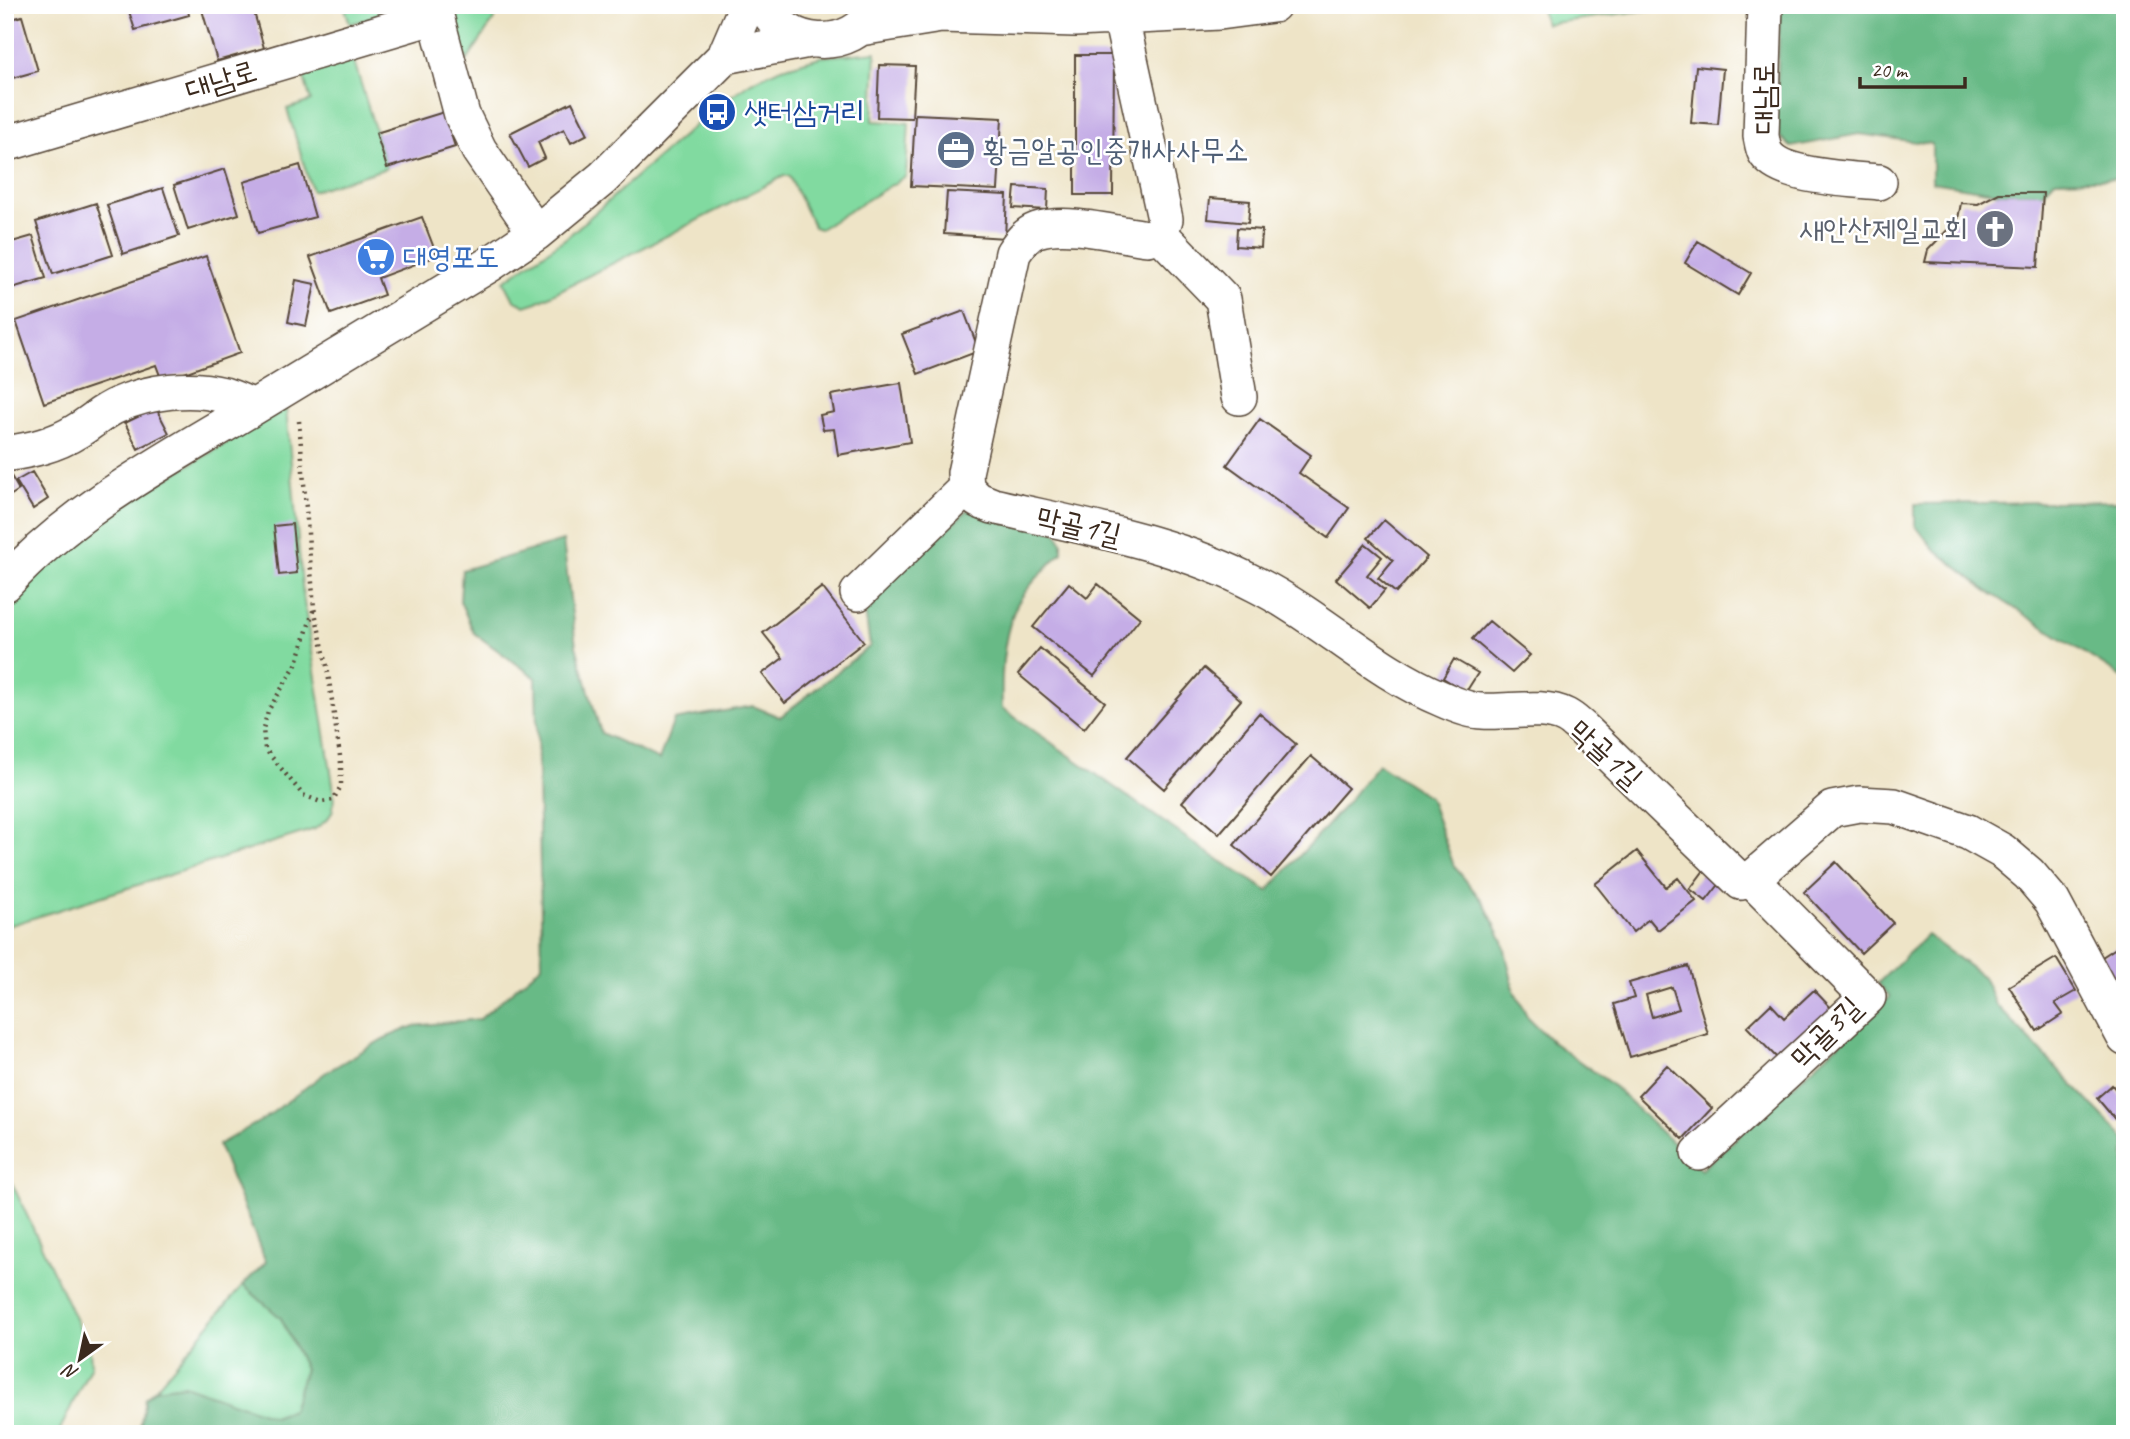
<svg xmlns="http://www.w3.org/2000/svg" width="2130" height="1439" font-family="Caveat,'Poor Story',sans-serif">
<style>
.green{fill:#81daa0;stroke:#5e825f;stroke-width:2}
.forest{fill:#68ba86;stroke:#527252;stroke-width:2}
.building{fill:#c5ade6;fill-rule:evenodd}
.lines{fill:none;stroke-linecap:round;stroke-linejoin:round}
.minor-casing{stroke:#564637;stroke-width:38}
.path{stroke:#564637;stroke-width:4.5;stroke-dasharray:2 5;stroke-linecap:butt}
.minor{stroke:#fff;stroke-width:35}
.labels{text-anchor:middle;stroke-width:5;stroke-linejoin:round;paint-order:stroke}
.street-label{font-size:30px;fill:#3b2a1e;stroke:#fff}
.transit-label{font-size:30px;fill:#164399;stroke:#fff;text-anchor:start}
.service-label{font-size:30px;fill:#4e5e75;stroke:#fff;text-anchor:start}
.worship-label{font-size:30px;fill:#5b616d;stroke:#fff;text-anchor:end}
.shop-label{font-size:30px;fill:#366cbe;stroke:#fff;text-anchor:start}
</style>
<rect width="100%" height="100%" fill="#fff"/>
<filter id="ink" filterUnits="userSpaceOnUse"><feTurbulence type="fractalNoise" baseFrequency=".0143" numOctaves="2"/><feDisplacementMap in="SourceGraphic" scale="14" xChannelSelector="R" yChannelSelector="G"/><feConvolveMatrix kernelMatrix="1 2 1 2 8 2 1 2 1" color-interpolation-filters="sRGB"/></filter>
<filter id="wash" filterUnits="userSpaceOnUse"><feTurbulence type="fractalNoise" baseFrequency=".00686" numOctaves="4" result="noise"/><feDisplacementMap in="SourceGraphic" scale="28" xChannelSelector="R" yChannelSelector="G"/><feGaussianBlur stdDeviation="1.57" result="paint"/><feColorMatrix in="noise" values="0 0 0 0 0 0 0 0 0 0 0 0 0 0 0 0 0 1.4 0 .05"/><feComposite in="paint" operator="in"/></filter>
<g filter="url(#wash)">
<rect width="100%" height="100%" fill="#eee4c7"/>
<path class="green" d="M344 5H403L393 12 350 24Z
M451 5H503L467 61Z
M1539 5H1684L1546 24Z
M876 52 873 121 909 123 906 176 820 229 814 227 789 176H784L537 302 525 306 514 300 504 281 566 238 718 105 751 82 779 69 820 57Z
M353 58 387 168 312 191 287 109 311 101 303 74Z
M286 408 303 596 333 784C334 808 337 815 315 829L5 927V607L70 542 132 499Z
M5 1168 90 1351 91 1365 58 1434H5Z
M243 1285 281 1318 305 1369 292 1410 273 1417 184 1385 155 1389Z"/>
<path class="forest" d="M1780 5H2125V178L2055 180 2043 193H1999L1932 182V144L1859 134 1791 147 1780 137 1776 124Z
M2125 501V679L1986 590 1933 548 1915 525V504Z
M970 508 1057 532 1062 542V552C1046 568 1022 591 1014 611 1002 643 1001 675 1002 708L1205 851 1268 891 1346 804 1378 764 1429 797 1454 866 1484 903 1503 941 1514 990 1528 1018 1552 1042 1610 1083 1701 1170 1890 997 1878 983 1927 935 1983 977 1996 1005 2125 1139V1434H139L145 1398 155 1389 184 1385 274 1417 292 1410 305 1369 281 1318 243 1285 266 1262 218 1145 264 1119 325 1073 383 1039 414 1026 480 1019 542 965 536 678 474 633 460 601 462 570 563 541 576 646 601 733 659 760 674 720 753 706 780 717 870 646 864 605Z"/>
<g id="blocks">
<path class="building" d="M127 5H187L189 15 135 30Z
M219 5H252L264 48 217 61 202 10Z
M22 16 38 71 9 79 5 66V21Z
M1075 55H1114L1113 195H1075Z
M879 65 915 66 912 118 877 117Z
M1696 66 1723 69 1718 125 1691 123Z
M572 102 588 134 571 143 564 129 538 142 545 158 528 167 510 133Z
M444 112 455 147 387 168 376 133Z
M915 114 1002 118 998 190 911 186Z
M300 165 315 217 258 233 244 182Z
M225 169 239 214 188 230 174 185Z
M1015 187 1048 189 1047 210 1013 208Z
M163 188 179 236 123 254 107 205Z
M947 192 1007 195 1005 238 944 234Z
M1999 193H2043L2038 267 1925 262 1928 250 1958 219 1961 203 1978 204Z
M1210 198 1250 201 1248 223 1208 219Z
M96 203 113 255 53 274 36 222Z
M422 217 437 256 378 278 384 295 331 314 310 257Z
M1237 228 1262 230 1261 248 1236 246Z
M33 236 46 278 5 290V244Z
M1698 241 1751 273 1738 295 1685 263Z
M206 256 240 353 162 381 156 365 44 403 16 321Z
M296 280 315 284 306 326 288 322Z
M964 311 979 351 918 374 902 334Z
M901 383 910 442 838 455 834 429 823 430 820 415 834 412 831 395Z
M156 408 169 433 138 449 125 423Z
M1260 419 1311 455 1299 473 1349 508 1328 538 1227 465Z
M32 472 48 499 33 509 16 481Z
M11 476 19 490 5 499V479Z
M1384 520 1427 557 1396 593 1378 578 1393 560 1368 538Z
M292 524 297 573 279 575 274 526Z
M1366 544 1382 557 1367 575 1385 590 1370 608 1336 579Z
M1069 583 1087 598 1098 584 1140 618 1094 676 1033 627Z
M822 587 864 642 785 703 762 674 783 658 763 633Z
M1489 621 1530 655 1512 673 1472 639Z
M1040 648 1105 702 1084 729 1018 674Z
M1454 659 1478 673 1466 692 1443 678Z
M1204 668 1241 700 1164 789 1127 757Z
M1259 713 1296 744 1219 834 1182 802Z
M1311 756 1348 788 1271 877 1234 845Z
M1637 851 1666 887 1678 878 1696 901 1658 930 1649 919 1633 932 1595 884Z
M1836 862 1893 923 1861 953 1804 892Z
M1705 869 1721 882 1706 901 1690 889Z
M2125 942V1007L2093 963Z
M2056 958 2076 991 2055 1003 2063 1014 2037 1031 2009 986Z
M1688 966 1708 1034 1630 1057 1614 1004 1634 998 1629 983ZM1672 987 1679 1009 1652 1017 1646 995Z
M1814 990 1834 1011 1781 1062 1747 1027 1771 1004 1784 1018Z
M1667 1065 1712 1108 1683 1139 1638 1096Z
M2112 1085 2125 1100V1117L2118 1123 2097 1098Z"/>
</g>
</g>
<g filter="url(#ink)">
<use href="#blocks" fill-opacity="0" stroke="#564637" stroke-width="2"/>
<g class="lines">
<defs>
<path id="minor" d="M433 5 462 115 479 150 536 233
M765 5C784 49 853 54 875 9
M1765 5 1761 136C1762 141 1763 148 1765 152 1779 178 1852 179 1879 182
M1121 18 1165 219 1160 234 1147 238C1116 234 1066 220 1037 230 1026 234 1019 244 1013 253L965 473 966 488 978 500 993 506C1083 527 1175 542 1257 585 1322 618 1374 671 1442 699 1453 704 1469 711 1482 711 1509 713 1542 704 1566 716 1572 719 1578 725 1583 729L1741 882 1751 879 1832 809 1859 804 1894 806 1968 832 2002 851 2029 874 2052 901 2125 1038
M860 28 941 15 1075 19 1220 12 1273 5
M725 56 809 40
M5 144 436 16
M1160 234 1223 299 1239 397
M5 454C31 450 55 445 77 431 91 423 103 411 118 405 149 391 191 386 224 395 234 398 244 403 254 407
M5 584C68 515 150 469 229 422 316 369 403 317 490 264L536 233 603 178 725 56 747 5
M858 593 966 488
M1699 1153 1868 997 1751 879"/>
</defs>
<use href="#minor" class="minor-casing"/>
<path class="path" d="M299 421 314 608 327 666 341 763V786L333 800 321 802 303 795 265 749 263 729 268 711 297 663 314 608"/>
<use href="#minor" class="minor"/>
</g>
</g>
<defs>
<symbol id="bus-disc" viewBox="-11 -11 22 22"><circle r="9.5" fill="#1a4fb4" stroke="#fff"/><path d="M-5-6H5V4H4V6H2V4H-2V6H-4V4H-5ZM-3.5-4V0h7V-4ZM-3.5 1.2v1.5H-2V1.2ZM2 1.2v1.5H3.5V1.2Z" fill="#fff"/></symbol>
<symbol id="office-disc" viewBox="-11 -11 22 22"><circle r="9.5" fill="#5c6f8a" stroke="#fff"/><path d="M-6-3h4V-5.5h4V-3h4V5H-6ZM-1-4.5V-3h2v-1.5ZM-6 0V1H6V0Z" fill="#fff"/></symbol>
<symbol id="church-disc" viewBox="-11 -11 22 22"><circle r="9.5" fill="#6b7280" stroke="#fff"/><path d="M-1.2-6h2.4v3.5h3.3v2.4h-3.3V6h-2.4V-.1h-3.3v-2.4h3.3Z" fill="#fff"/></symbol>
<symbol id="supermarket-disc" viewBox="-11 -11 22 22"><circle r="9.5" fill="#3f7fe0" stroke="#fff"/><path d="M-6-5.5h2.5l.6 2H6L4.5 2H-2.5L-4.4-4H-6ZM-1.5 3.2a1.3 1.3 0 1 0 .1 0ZM3 3.2a1.3 1.3 0 1 0 .1 0Z" fill="#fff"/></symbol>
</defs>
<g fill-rule="evenodd">
<use href="#bus-disc" x="695" y="90" width="44" height="44"/>
<use href="#office-disc" x="934" y="128" width="44" height="44"/>
<use href="#church-disc" x="1973" y="207" width="44" height="44"/>
<use href="#supermarket-disc" x="354" y="235" width="44" height="44"/>
</g>
<g class="labels">
<g class="street-label">
<text transform="translate(221 80) rotate(-17)" y="10">대남로</text>
<text transform="translate(1764 98) rotate(-90)" y="10">대남로</text>
<text transform="translate(1079 526) rotate(13)" y="10">막골1길</text>
<text transform="translate(1606 754) rotate(42)" y="10">막골1길</text>
<text transform="translate(1826 1032) rotate(-45)" y="10">막골3길</text>
</g>
<g class="transit-label">
<text x="744" y="122">샛터삼거리</text>
</g>
<g class="service-label">
<text x="983" y="160">황금알공인중개사사무소</text>
</g>
<g class="worship-label">
<text x="1968" y="239">새안산제일교회</text>
</g>
<g class="shop-label">
<text x="403" y="267">대영포도</text>
</g>
</g>
<rect width="2130" height="1439" fill="none" stroke="#fff" stroke-width="28"/>
<g transform="translate(80 1359) rotate(213)" stroke="#ffffff" stroke-width="5" paint-order="stroke">
<path d="M0-5L12 26L0 18L-12 26Z" fill="#3b2a1e"/>
<text y="-10" font-size="19" font-weight="bold" text-anchor="middle" fill="#3b2a1e">N</text>
</g>
<path d="M1860 77v10h105v-10" fill="none" stroke="#3b2a1e" stroke-width="3.5"/>
<text x="1871" y="77" font-size="21" fill="#3b2a1e" stroke="#ffffff" stroke-width="5" paint-order="stroke">20 m</text>
</svg>
